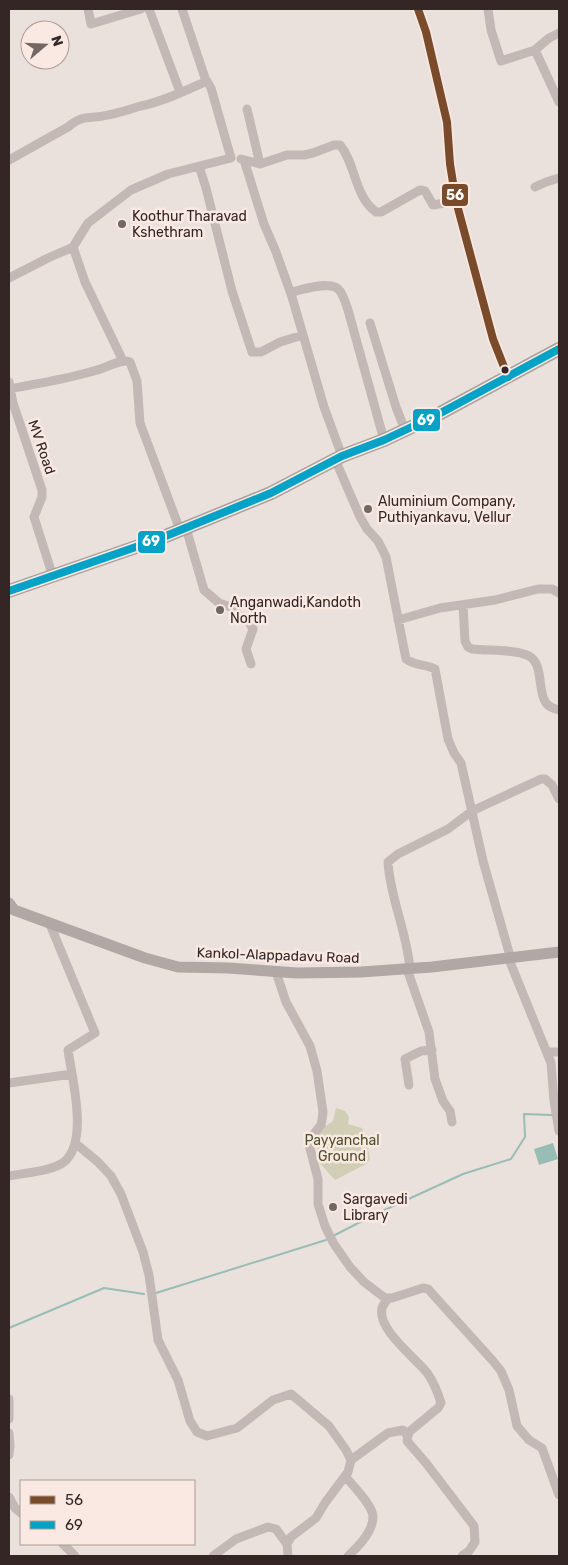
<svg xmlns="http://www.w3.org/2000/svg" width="568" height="1565" font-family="Rubik,sans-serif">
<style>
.green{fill:#d1ceb6}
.water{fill:#98bdb4}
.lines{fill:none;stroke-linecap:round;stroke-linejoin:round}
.stream{stroke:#98bdb4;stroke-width:2}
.minor{stroke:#c3b8b5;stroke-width:9}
.major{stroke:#b1a7a5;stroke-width:11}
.highway{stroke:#a9a09c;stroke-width:14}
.bus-1-casing{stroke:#f9e9e2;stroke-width:11}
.bus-2-casing{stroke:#f9e9e2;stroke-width:11}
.bus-1{stroke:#7a4b2a;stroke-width:8}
.bus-2{stroke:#03a2c6;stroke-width:8}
.poi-dot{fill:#736765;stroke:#f9e9e2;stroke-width:2}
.bus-dot{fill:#332625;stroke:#f9e9e2;stroke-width:2}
.labels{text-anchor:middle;stroke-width:5;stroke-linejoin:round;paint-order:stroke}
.poi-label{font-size:14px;fill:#332625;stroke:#f9e9e2;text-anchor:start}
.street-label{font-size:14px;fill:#332625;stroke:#f9e9e2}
.park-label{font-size:14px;fill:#4c5128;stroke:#f9e9e2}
.line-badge{stroke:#f9e9e2;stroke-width:2}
.badge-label{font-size:14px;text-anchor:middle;font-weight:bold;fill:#fff}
</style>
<rect width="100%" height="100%" fill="#ebe1dc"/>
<path class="green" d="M336 1108 345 1111 349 1117 348 1124 362 1128 367 1143 370 1159 366 1164 335 1180 318 1161 317 1140 320 1130 333 1121Z"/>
<path class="water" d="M553 1143 558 1159 539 1165 534 1149Z"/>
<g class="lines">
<path class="stream" d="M333 1236 376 1214 463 1174 511 1159 525 1137 524 1114 552 1115
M156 1293 326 1240
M9 1328 104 1288 144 1294"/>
<path class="minor" d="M88 9 91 24 141 9
M149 9 180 92
M418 9 426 32 447 122 450 164 456 201 493 339 508 377
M488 9 491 30 501 61 535 50 549 38 559 33
M535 50 559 102
M247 109 260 164
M241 159 260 164 287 155H304L313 153 334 145H340C356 164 354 196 376 212H381L420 190 425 191 433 205 456 201
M9 160 68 127C84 113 90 120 108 115 119 113 130 109 141 106 162 102 187 90 207 81
M244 160 264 224 276 252 292 297 324 407 342 456
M199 166 206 188 232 291 252 352H261L280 342 303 335
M535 187 546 182 559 178
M73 247 85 282 123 361
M9 278 48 258 73 247 88 223 131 190 168 174 231 158 211 88 205 78 182 9
M291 292C302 290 333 279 340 291 344 297 346 304 348 310L384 440
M370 323 396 407 405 430
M9 382 13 403 42 490V497L34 517 53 577
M10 389C39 383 68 379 97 370 106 368 121 358 130 362L137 381 140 423 180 530
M335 459 360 517 367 529 378 541 386 557 406 659C415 666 426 664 435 669L448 739 454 753 461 763 483 861 510 956
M186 528 204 590 219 603 234 608 239 617 248 620 253 629 246 649 251 664
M463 605 465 641 468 647 472 649C488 651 515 649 529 656 544 664 537 691 546 703 549 707 555 709 559 710
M398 620 440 608 495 600 538 589H552L559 593
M508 957 551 1063 554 1101 559 1131
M407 969 429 1032 435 1079 443 1101 450 1111 452 1122
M410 969C407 932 390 898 388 862L398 854 448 829 472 811 541 779H545L552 785 559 799
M276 972 286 1002 310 1046 317 1071 323 1112 322 1120 321 1125 308 1141 318 1179V1204L325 1226 334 1244 350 1267 364 1282 385 1298H392L423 1288 428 1289 493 1361 501 1371 509 1390 517 1426 529 1440 542 1448 559 1495
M547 1052H559
M9 1083 72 1074
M409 1085 405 1059 421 1051 432 1050
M75 1143 98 1162 111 1176 121 1194 143 1252 149 1275 158 1340 178 1380 190 1421 197 1432 207 1436 237 1428 273 1400 291 1394 329 1426 346 1450 351 1460 348 1472 325 1503 316 1518 291 1537 287 1544 288 1556
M9 1176C24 1173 53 1171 64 1162 89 1142 72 1078 68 1050L95 1033 49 922
M388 1298C386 1301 383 1305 382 1308 377 1330 416 1358 428 1374 434 1383 438 1393 441 1403L438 1408 409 1432 407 1441 426 1463 474 1526 475 1542 469 1551 462 1556
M9 1399V1419
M9 1433 10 1446 9 1455
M351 1460 388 1433 403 1430 408 1436
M345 1476C352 1485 373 1505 373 1517 373 1531 358 1547 348 1556
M9 1497 15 1508 21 1513
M63 1544 75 1556
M213 1556 236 1539 268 1527 276 1529 287 1544"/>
<path class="major" d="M9 903 14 910 145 958 178 967 228 968 297 973 361 972 432 967 559 952"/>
<path class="highway" d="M9 591 156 540 271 493 342 456 384 440 435 416 559 349"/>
<defs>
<path id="bus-1" d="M418 9 426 32 447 122 450 164 456 201 493 339 508 377"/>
<path id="bus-2" d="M9 591 156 540 271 493 342 456 384 440 435 416 559 349"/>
</defs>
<use href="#bus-1" class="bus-1-casing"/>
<use href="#bus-2" class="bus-2-casing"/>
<use href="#bus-1" class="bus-1"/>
<use href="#bus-2" class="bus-2"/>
</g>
<g class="poi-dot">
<circle cx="122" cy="224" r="5"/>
<circle cx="368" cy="509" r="5"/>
<circle cx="220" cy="610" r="5"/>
<circle cx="333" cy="1207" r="5"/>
</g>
<circle class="bus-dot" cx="505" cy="370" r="4.5"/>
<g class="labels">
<g class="poi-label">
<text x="132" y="221">Koothur Tharavad<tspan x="132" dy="16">Kshethram</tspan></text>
<text x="378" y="506">Aluminium Company,<tspan x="378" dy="16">Puthiyankavu, Vellur</tspan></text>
<text x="230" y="607">Anganwadi,Kandoth<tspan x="230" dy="16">North</tspan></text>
<text x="343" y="1204">Sargavedi<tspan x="343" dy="16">Library</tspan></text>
</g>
<g class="street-label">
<text transform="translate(42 447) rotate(71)" y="5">MV Road</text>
<text transform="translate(278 955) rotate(2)" y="5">Kankol-Alappadavu Road</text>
</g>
<g class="park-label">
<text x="342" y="1145">Payyanchal<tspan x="342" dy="16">Ground</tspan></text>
</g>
</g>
<g class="line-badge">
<rect x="441" y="183" width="28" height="24" rx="5" fill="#7a4b2a"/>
<rect x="412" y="408" width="29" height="24" rx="5" fill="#03a2c6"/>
<rect x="137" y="530" width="29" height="24" rx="5" fill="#03a2c6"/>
</g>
<g class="badge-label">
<text x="455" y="200">56</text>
<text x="426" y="425">69</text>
<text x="151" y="546">69</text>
</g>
<rect width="568" height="1565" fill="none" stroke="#332625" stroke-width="20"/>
<rect x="20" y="1480" width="175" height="65" fill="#f9e9e2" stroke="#aa9b96"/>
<rect x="30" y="1496" width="25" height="8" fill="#7a4b2a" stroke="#aa9b96"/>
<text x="65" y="1505" font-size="15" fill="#332625">56</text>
<rect x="30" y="1521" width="25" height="8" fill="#03a2c6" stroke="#aa9b96"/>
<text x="65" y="1530" font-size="15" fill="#332625">69</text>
<g transform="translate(45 45) rotate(71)"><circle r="24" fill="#f9e9e2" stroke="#aa9b96"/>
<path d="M0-4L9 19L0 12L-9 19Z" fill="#736765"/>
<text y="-8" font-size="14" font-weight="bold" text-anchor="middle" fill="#332625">N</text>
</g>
</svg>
